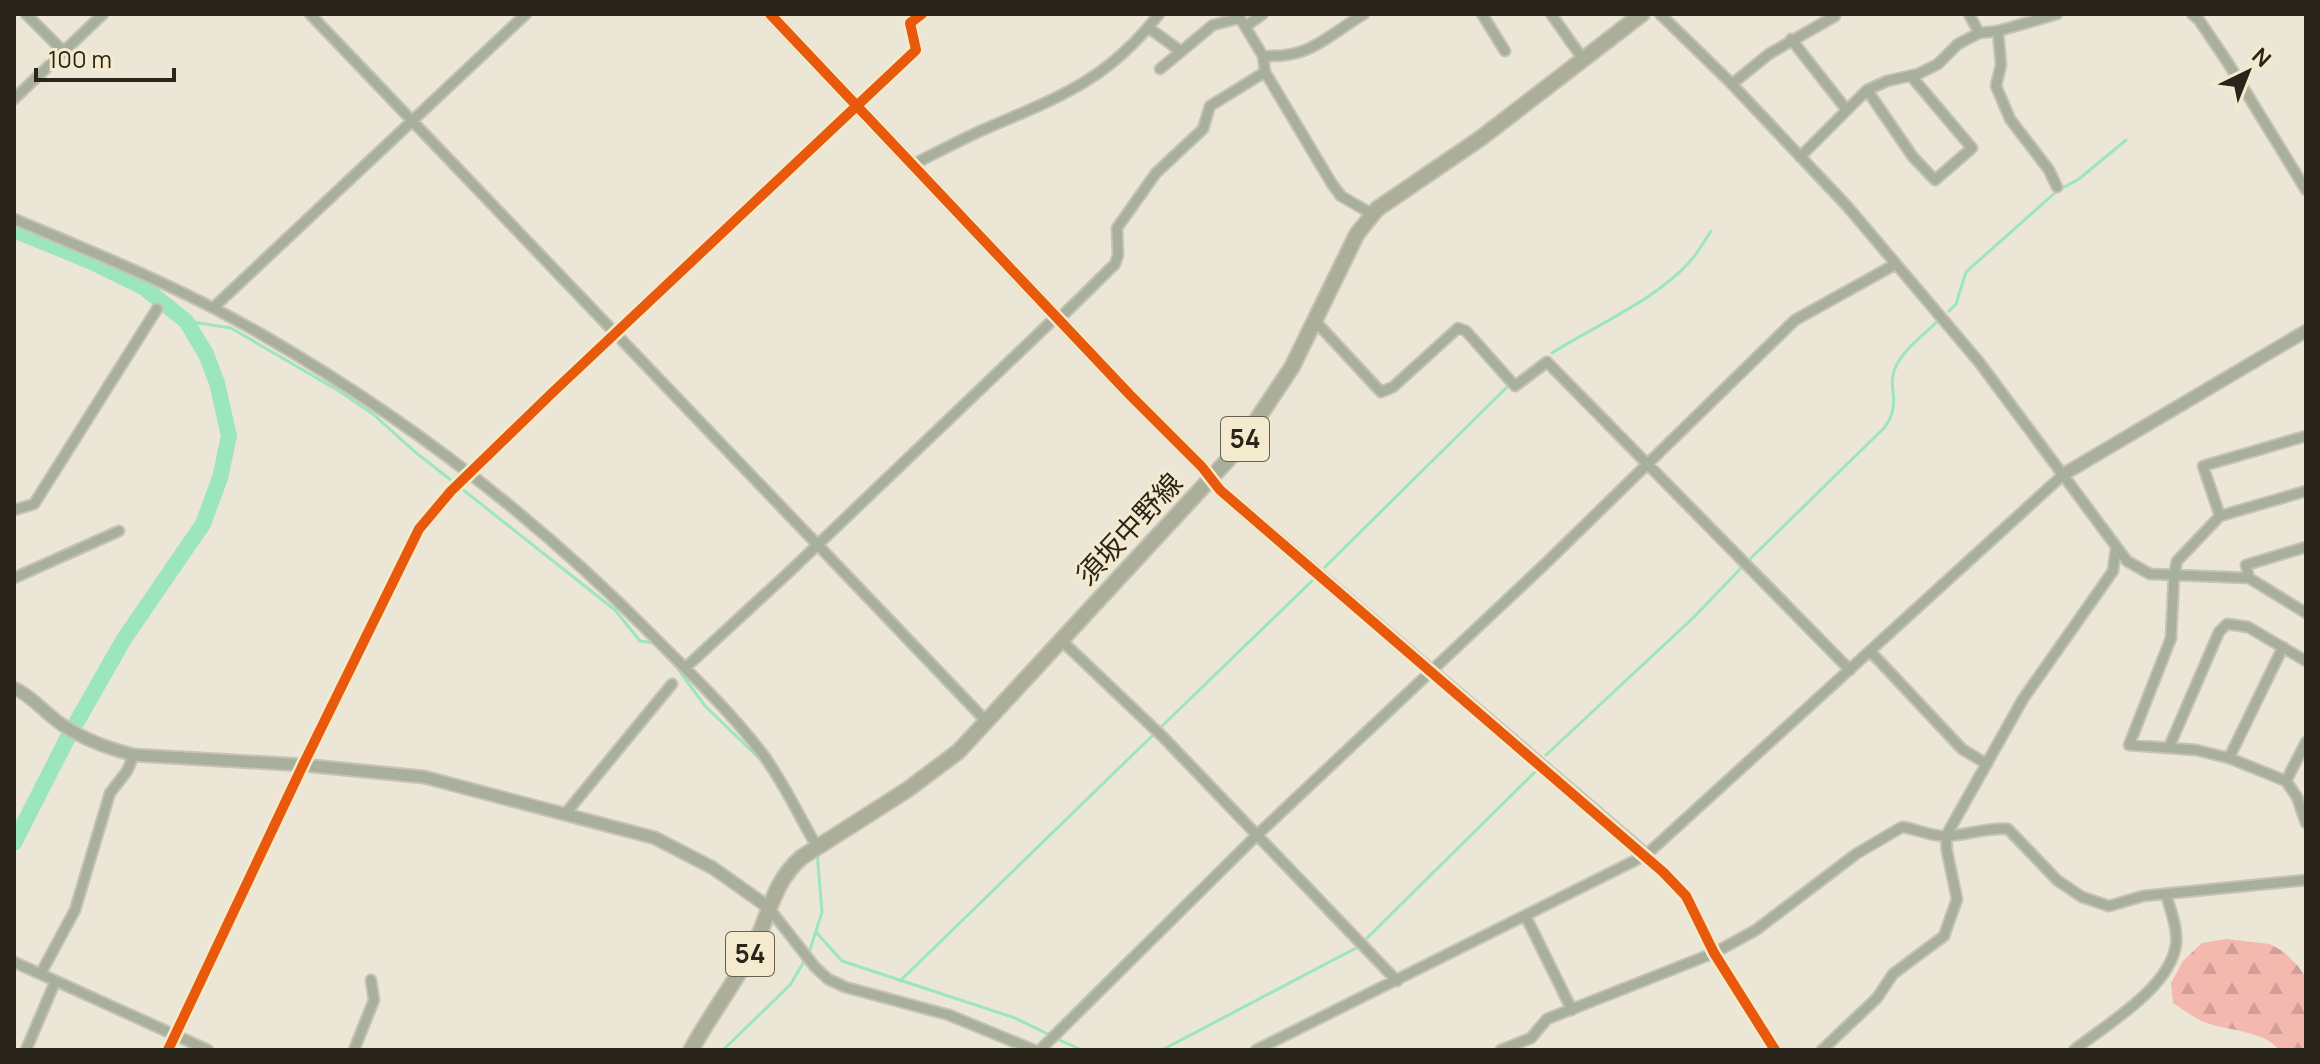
<svg xmlns="http://www.w3.org/2000/svg" width="2320" height="1064" font-family="Manrope,'Noto Sans JP',sans-serif">
<style>
.forest{fill:url(#forest-firs)}
.lines{fill:none;stroke-linecap:round;stroke-linejoin:round}
.stream{stroke:#9ce6bd;stroke-width:3}
.river{stroke:#9ce6bd;stroke-width:16}
.minor-casing{stroke:#c6c2b6;stroke-width:13}
.tertiary-casing{stroke:#c6c2b6;stroke-width:15}
.primary-casing{stroke:#c6c2b6;stroke-width:18}
.minor{stroke:#a8af9a;stroke-width:9}
.tertiary{stroke:#a8af9a;stroke-width:11}
.primary{stroke:#abaf9a;stroke-width:14}
.cycleway-casing{stroke:#f4eacd;stroke-width:15}
.cycleway{stroke:#e8590c;stroke-width:10}
.labels{text-anchor:middle;stroke-width:6;stroke-linejoin:round;paint-order:stroke}
.shield{fill:#f4eacd;stroke:#666050;stroke-width:2}
.shield-label{font-size:26px;font-weight:bold;fill:#29251a}
.street-label{font-size:28px;fill:#29251a;stroke:#f4eacd}
</style>
<defs>
<pattern id="forest-firs" width="22" height="20" patternUnits="userSpaceOnUse" patternTransform="scale(2)"><rect width="22" height="20" fill="#f4b9ae"/><path d="M5 1l3.5 6h-7zM16 11l3.5 6h-7z" fill="#d19f95"/></pattern>
</defs>
<rect width="100%" height="100%" fill="#ebe6d6"/>
<path class="forest" d="M2227 939 2270 944 2284 952 2298 966 2306 978V1050H2278C2269 1032 2226 1030 2207 1023 2195 1019 2184 1010 2173 1003L2171 983 2183 961 2202 943Z"/>
<g class="lines">
<path class="stream" d="M1949 311 1956 304 1966 272 2057 191 2079 179 2126 140
M186 321 231 328 339 391 373 414 414 451 615 610 640 641 654 643 678 669 705 706 760 759 781 790
M1552 353C1596 325 1660 298 1693 258 1699 250 1705 240 1711 231
M1515 380 1544 358
M1751 558 1884 428C1904 401 1885 388 1896 366 1905 348 1926 333 1940 319
M1325 567 1509 385
M1160 728 1315 578
M1546 755 1694 617 1744 565
M816 932 842 961 1015 1018 1050 1035
M1365 940 1537 770
M809 953 822 912 817 852
M900 981 1154 734
M1057 1039 1082 1050
M723 1050 790 985 805 960
M1162 1050 1356 948"/>
<path class="river" d="M14 230 92 262 143 287 186 321 206 354 217 383 229 436 220 478 203 524 124 639 67 739 14 843"/>
<defs>
<path id="minor" d="M26 14 63 51
M310 14 987 722
M1482 14 1505 51
M1551 14 1583 59
M1660 14 1729 81 1847 206 1979 362 2127 561 2150 574 2249 578 2306 613
M1969 14 1979 33
M2192 14 2199 20 2228 63 2306 190
M1246 26 1263 14
M1149 28 1179 50
M1998 31 2001 65 1996 86 2010 119 2049 170 2057 187
M1791 39 1846 109
M1263 56C1312 58 1325 37 1364 14
M1160 69 1213 25 1240 18 1263 56 1265 72
M1732 84 1769 54 1835 16
M1867 90 1913 157 1935 180 1972 148 1911 76
M14 99 103 14
M1800 157 1867 90 1887 81 1918 74 1938 64 1958 44 1979 33 1998 31 2057 14
M912 165C936 153 960 140 985 129 1059 97 1107 81 1159 14
M14 219C98 254 183 289 261 334 403 416 535 517 650 633 688 671 729 710 762 753 783 781 799 816 817 847
M213 308 526 14
M1058 320 1115 264 1118 255 1117 228 1156 173 1203 129 1210 106 1265 72 1332 184 1341 196 1372 214
M1316 322 1381 392 1393 387 1458 328 1466 331 1515 386 1547 362 1850 670
M2306 436 2203 466 2220 516 2306 491
M14 510 34 504 157 309
M2220 516 2177 561 2174 575 2171 638 2129 745 2196 750 2229 758 2286 781 2297 797 2306 823
M14 578 119 531
M2249 578 2246 565 2306 547
M1062 641 1164 738 1397 981
M1870 651 1962 749 1987 764
M685 668 787 574 1056 317
M2169 747 2219 632 2227 624 2248 627 2306 661
M2229 758 2283 647
M2286 781 2306 742
M566 813 672 684
M1646 855 1686 896 1714 953 1775 1050
M768 907 815 967 828 979 845 987 949 1015 1034 1050
M1526 917 1572 1010
M14 962 208 1050
M41 973 75 910 110 793 127 771 134 755
M26 1050 55 982
M168 1050 303 765 419 529 451 491 552 393 916 50 910 23 922 14
M354 1050 374 1000 371 980
M1040 1050 1258 834 1546 563 1795 320 1896 264
M1256 1050 1646 855 2064 474
M1501 1050 1531 1038 1547 1019 1714 953 1756 930 1856 854 1902 827C1918 829 1931 837 1948 836 1968 835 1987 827 2008 829L2057 880 2082 897 2109 906 2143 896 2306 880
M1822 1050 1877 998 1893 974 1944 936 1957 899 1947 851 1946 836 2023 699 2113 571 2116 548
M2074 1050C2106 1025 2171 987 2176 944 2178 928 2170 909 2166 894"/>
<path id="tertiary" d="M770 14 1130 395 1202 467 1220 490 1646 855
M2064 474 2306 331
M14 688C34 697 46 715 64 726 85 740 110 749 134 755L303 765 424 777 655 838 713 868 768 907"/>
<path id="primary" d="M691 1050C709 1017 732 987 750 954 769 920 771 883 802 857L907 790 959 751 1236 451 1292 367 1357 234 1377 209 1481 138 1642 14"/>
</defs>
<use href="#minor" class="minor-casing"/>
<use href="#tertiary" class="tertiary-casing"/>
<use href="#primary" class="primary-casing"/>
<use href="#minor" class="minor"/>
<use href="#tertiary" class="tertiary"/>
<use href="#primary" class="primary"/>
<defs>
<path id="cycleway" d="M770 14 1130 395 1202 467 1220 490 1663 872 1686 896 1714 953 1775 1050
M168 1050 303 765 419 529 451 491 552 393 916 50 910 23 922 14"/>
</defs>
<use href="#cycleway" class="cycleway-casing"/>
<use href="#cycleway" class="cycleway"/>
</g>
<g class="labels">
<g class="shield">
<rect x="1221" y="417" width="48" height="44" rx="6"/>
<rect x="726" y="932" width="48" height="44" rx="6"/>
</g>
<g class="shield-label">
<text x="1245" y="448">54</text>
<text x="750" y="963">54</text>
</g>
<g class="street-label">
<text transform="translate(1129 529) rotate(-47)" y="10">須坂中野線</text>
</g>
</g>
<rect width="2320" height="1064" fill="none" stroke="#29251a" stroke-width="32"/>
<g transform="translate(2248 72) rotate(43)" stroke="#f4eacd" stroke-width="6" paint-order="stroke">
<path d="M0-6L14 30L0 20L-14 30Z" fill="#29251a"/>
<text y="-12" font-size="22" font-weight="bold" text-anchor="middle" fill="#29251a">N</text>
</g>
<path d="M36 68v12h138v-12" fill="none" stroke="#29251a" stroke-width="4"/>
<text x="48" y="68" font-size="24" fill="#29251a" stroke="#f4eacd" stroke-width="6" paint-order="stroke">100 m</text>
</svg>
